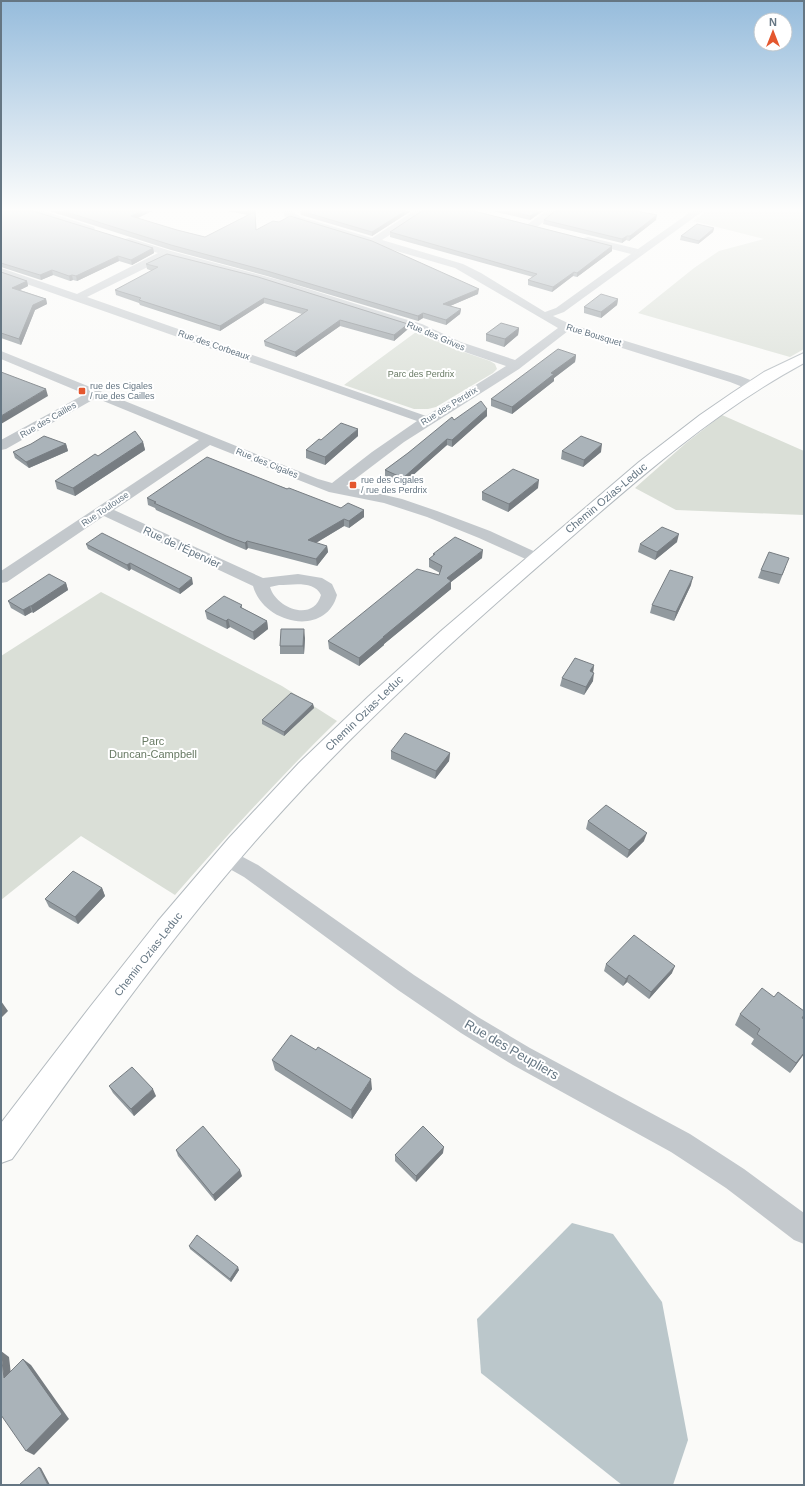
<svg xmlns="http://www.w3.org/2000/svg" width="805" height="1486" font-family="Helvetica,sans-serif">
<style>
.green{fill:#dadfd7}
.water{fill:#bbc7cb}
.lines{fill:none;stroke-linecap:round;stroke-linejoin:round}
.secondary-casing{stroke:#b3babf;stroke-width:2}
.street{fill:#c3c8cc;fill-rule:evenodd}
.secondary{fill:#fff;fill-rule:evenodd}
.wall{fill:#929a9f}
.shaded-wall{fill:#777d82}
.building{fill:#aab3b9;stroke:#777d82}
.poi-dot{fill:#e4572e;stroke:#fff;stroke-width:1.5}
.labels{text-anchor:middle;stroke-width:4;stroke-linejoin:round;paint-order:stroke}
.far-street-label{font-size:9px;fill:#657683;stroke:#fff}
.far-park-label{font-size:9px;fill:#687a64;stroke:#fff}
.far-poi-label{font-size:9px;fill:#657683;stroke:#fff;text-anchor:start}
.street-label{font-size:11px;fill:#657683;stroke:#fff}
.park-label{font-size:11px;fill:#687a64;stroke:#fff}
.near-street-label{font-size:13px;fill:#657683;stroke:#fff}
</style>
<rect width="100%" height="100%" fill="#fafaf8"/>
<path class="green" d="M707 211H804V349L790 357 638 313 694 268 719 251 764 239 693 221Z
M416 332 452 348 490 361 495 364 497 369 493 373 436 407 428 409H414L344 385Z
M722 415 804 451V515L676 510 635 488 686 443Z
M101 592 282 686 337 721C281 776 227 835 175 895L81 836 1 900V656Z"/>
<path class="water" d="M572 1223 613 1234 662 1302 688 1440 673 1485H622L481 1373 477 1319Z"/>
<g class="lines">
<defs>
<path id="secondary" d="M804 353V363C710 414 631 485 551 555 458 636 367 718 284 809 184 918 98 1039 12 1159L1 1163V1123L90 1007 158 921 229 838 299 763 369 696 441 631 639 462 700 415 732 393 764 372Z"/>
</defs>
<use href="#secondary" class="secondary-casing"/>
<path class="street" d="M29 211H44L94 227 95 229 90 232 86 231 31 213Z
M283 211H293L294 213 301 217 372 238 414 211H426L382 240 463 264 481 273 545 312 556 308 631 254 584 242 583 240 584 238 588 237 638 249 692 211H703L564 312 553 316 570 324 740 376 758 383 759 386 758 389H748L730 382 568 331 519 369 404 442 346 486 402 499 437 511 490 531 542 555 544 558 542 561 536 563 530 561 479 538 427 517 384 503 329 492 210 445 114 510 263 578 298 574 322 578 332 584 337 595C326 637 264 625 253 586L104 516 7 582 1 583V571L199 440 96 398 6 449 1 450V440L85 394 1 359V351L318 479 332 483 372 452 417 421 1 275V268L77 294 158 253 125 243 124 241 125 239 129 238 171 251 283 281 401 318 422 324 461 342 515 360 558 328 455 268 293 221 285 217ZM168 257 275 285 393 322 414 330 453 348 506 366 426 416 87 297ZM279 585C292 585 314 580 321 595 313 623 276 608 270 587Z
M546 211H557L536 228H528L527 226 528 224Z
M226 848 258 865 414 975 478 1017 530 1048 690 1134 744 1169 804 1213V1244L794 1240 726 1188 671 1152 513 1065 461 1033 398 990 244 877 219 863 216 857 219 851Z"/>
<use href="#secondary" class="secondary"/>
</g>
<path class="wall" d="M1 211 153 248 154 253 132 265 119 261 77 281 73 280 70 281 53 275 41 280 1 267Z
M49 211H152L137 218 177 230 205 237 248 215 227 211H255L256 230 478 294 450 306 461 309 460 314 446 325 423 318 418 321 267 276 171 250Z
M300 211H411L372 236 301 215Z
M492 211H543L530 220Z
M544 220H656L629 241 626 240 622 243 543 224Z
M714 228 713 232 698 244 680 240 681 236Z
M390 232 612 251 577 277 573 276 552 292 528 285V280L533 277 390 237Z
M146 264 408 324V329L394 341 340 326 296 357 265 346 264 341 302 314 264 303 220 331 140 305 139 303 116 295 115 290 152 271 147 269Z
M1 272 27 281 28 286 20 290 46 299 47 304 35 310 21 345 1 338Z
M618 299 617 305 601 318 584 313V307Z
M519 328 518 335 504 347 486 341V334Z
M576 355 575 362 554 378V381L512 414 491 406V399Z
M487 409V416L452 447 447 445 403 484 385 476V470L454 420Z
M358 436 325 465 306 458V450L321 440Z
M143 442 145 450 75 496 57 489 55 481 98 456Z
M66 444 68 451 29 468 15 458 13 452Z
M562 451 601 452 583 467 561 459Z
M277 485 341 508 364 510V517L349 528 344 526 316 543 327 546 328 552 317 566 248 548 246 550 227 542 156 510 155 508 148 505 147 498Z
M538 488 508 512 482 500V492Z
M677 542 655 560 638 552 640 544Z
M86 544 193 584 180 594 131 569 129 571 88 549Z
M433 554 482 558 451 582V589L384 644V645L359 666 329 649 328 641 439 575 440 573 429 567V559L433 556Z
M786 566 779 584 758 578 761 570Z
M66 583 68 590 33 613 32 612 25 616 11 608 8 601Z
M691 585 674 621 650 613 652 605Z
M242 605V608L267 621 268 629 254 640 230 627 227 629 207 619 205 611Z
M305 638 304 654H280V646Z
M594 665 593 672V681L584 695 560 686 562 678Z
M313 704 314 708 284 736 262 724V720Z
M391 751 450 753 449 761 435 779 391 759Z
M588 821 644 841 627 858 586 829Z
M102 888 105 896 78 924 49 907 45 899Z
M606 964 672 973 649 999 627 982 623 986 604 971Z
M774 997 804 1015 802 1018 804 1054 790 1073 751 1044 754 1039 735 1025 740 1014Z
M272 1060 372 1089 352 1119 275 1070Z
M109 1086 156 1096 134 1116 113 1093Z
M176 1150 242 1176 215 1201 178 1156Z
M443 1153 416 1182 395 1161V1155Z
M189 1246 239 1270 231 1282 190 1249Z"/>
<path class="shaded-wall" d="M141 211H152L132 221 131 216Z
M405 211H411L372 236V232Z
M538 211H543L530 220V216Z
M657 215 656 220 629 241 630 236Z
M714 228 713 232 698 244 699 241Z
M627 236 626 240 622 243V239Z
M612 246V251L577 277V273Z
M153 248 154 253 132 265 131 260Z
M118 256 119 261 77 281 76 276Z
M52 270 53 275 41 280 40 275Z
M574 272 573 276 552 292 553 287Z
M72 275 73 280 70 281 69 276Z
M27 281 28 286 14 293 12 288Z
M479 289 478 294 443 309V304Z
M264 298V303L220 331V326Z
M46 299 47 304 35 310 21 345 19 339 33 305Z
M618 299 617 305 601 318V312Z
M461 309 460 314 446 325V320Z
M423 313V318L418 321V316Z
M340 320V326L296 357 295 352Z
M408 324V329L394 341V335Z
M519 328 518 335 504 347 505 339Z
M576 355 575 362 554 378V381L512 414V407L551 373Z
M46 389 48 396 1 424V416Z
M487 409V416L452 447V440Z
M358 429V436L325 465V457Z
M447 439V445L403 484V478Z
M143 442 145 450 75 496 73 488Z
M66 444 68 451 29 468 26 462Z
M602 444 601 452 583 467 584 460Z
M539 480 538 488 508 512 509 504Z
M364 510V517L349 528V521Z
M344 519V526L309 547 308 540Z
M679 534 677 542 655 560 657 552Z
M247 541 248 548 246 550 245 543Z
M327 546 328 552 317 566 316 559Z
M483 550 482 558 451 582V589L384 644V645L359 666V658L447 578Z
M130 563 131 569 129 571 127 565Z
M693 577 691 585 674 621 676 612Z
M192 578 193 584 180 594 179 589Z
M66 583 68 590 33 613 31 606Z
M30 606 32 612 25 616 23 610Z
M228 619 230 627 227 629 226 621Z
M267 621 268 629 254 640 253 632Z
M304 629 305 638 304 654 303 646Z
M594 665 593 673 590 671Z
M594 673 593 681 584 695 586 687Z
M313 704 314 708 284 736V732Z
M450 753 449 761 435 779 436 771Z
M647 833 644 841 627 858 629 850Z
M102 888 105 896 78 924 75 917Z
M675 966 672 973 649 999 651 992Z
M629 975 627 982 623 986 626 979Z
M1 1001 8 1011 1 1018Z
M804 1053V1054L790 1073 796 1063Z
M371 1079 372 1089 352 1119 351 1110Z
M153 1089 156 1096 134 1116 131 1109Z
M444 1147 443 1153 416 1182V1176Z
M240 1170 242 1176 215 1201 213 1195Z
M238 1267 239 1270 231 1282 230 1279Z
M1 1351 9 1357 12 1383 4 1378Z
M23 1359 31 1365 69 1419 34 1455 26 1451Z
M39 1467 41 1468 50 1485H48Z"/>
<path class="building" d="M1 211H33L153 248 131 260 118 256 76 276 72 275 69 276 52 270 40 275 1 263Z
M63 211H141L131 216 177 230 205 237 254 212 248 211H255L256 230 273 221 279 222 290 216 372 241 479 289 443 304 461 309 446 320 423 313 418 316 267 271 171 245Z
M301 211H405L372 232Z
M422 211H474L612 246 577 273 574 272 553 287 528 280 537 274 390 232Z
M510 211H538L530 216Z
M555 211H637L657 215 630 236H627L622 239 544 220Z
M697 224 714 228 699 241 681 236Z
M167 254 258 277 408 324 394 335 340 320 295 352 264 341 308 310 264 298 220 326 139 300 141 298 115 290 158 267 146 264Z
M1 272 27 281 12 288 46 299 33 305 19 339 1 333Z
M601 294 618 299 601 312 584 307Z
M501 323 519 328 505 339 486 334Z
M558 349 576 355 551 373 554 374 512 407 491 399Z
M1 372 46 389 1 416Z
M481 401 487 409 452 440 447 439 403 478 385 470 408 453 452 417 454 420Z
M341 423 358 429 325 457 306 450 319 439 321 440Z
M135 431 143 442 73 488 55 481 95 454 98 456Z
M44 436 66 444 26 462 13 452 31 444Z
M581 436 602 444 584 460 562 451Z
M207 457 287 489 289 488 341 508 348 503 364 510 349 521 344 519 308 540 327 546 316 559 247 541 245 543 226 536 154 503 156 502 147 498Z
M513 469 539 480 509 504 482 492Z
M662 527 679 534 657 552 640 544Z
M102 533 192 578 179 589 130 563 127 565 86 544Z
M455 537 483 550 447 578 451 581 383 637H384L359 658 328 641 417 569 439 575 442 566 429 559 435 554H433Z
M769 552 789 558 782 575 761 570Z
M670 570 693 577 676 612 652 605Z
M49 574 66 583 31 606H30L23 610 8 601Z
M224 596 242 605 240 607 267 621 253 632 228 619 226 621 205 611Z
M281 629H304L303 646H280Z
M575 658 594 665 590 671 594 673 586 687 562 678Z
M291 693 313 704 284 732 262 720Z
M405 733 450 753 436 771 391 751Z
M606 805 647 833 629 850 588 821Z
M73 871 102 888 75 917 45 899Z
M634 935 675 966 651 992 629 975 626 979 606 964Z
M762 988 774 997 778 992 804 1011V1015L802 1018 804 1019V1053L796 1063 757 1034 760 1029 740 1014Z
M291 1035 316 1050 318 1047 371 1079 351 1110 272 1060Z
M132 1067 153 1089 131 1109 109 1086Z
M203 1126 240 1170 213 1195 176 1150Z
M423 1126 444 1147 416 1176 395 1155Z
M197 1235 238 1267 230 1279 189 1246Z
M1 1353 4 1378 23 1359 62 1414 26 1451 1 1415Z
M39 1467 48 1485H19Z"/>
<linearGradient id="sky" x2="0" y2="1"><stop stop-color="#96bcdc"/><stop offset="0.5" stop-color="#fdfdfc"/><stop offset="1" stop-color="#fdfdfc" stop-opacity="0"/></linearGradient>
<rect width="805" height="419" fill="url(#sky)"/>
<g class="poi-dot">
<rect x="78" y="387" width="8" height="8" rx="2"/>
<rect x="349" y="481" width="8" height="8" rx="2"/>
</g>
<g class="labels">
<g class="far-street-label">
<text transform="translate(594 335) rotate(17)" y="3">Rue Bousquet</text>
<text transform="translate(436 336) rotate(23)" y="3">Rue des Grives</text>
<text transform="translate(214 345) rotate(19)" y="3">Rue des Corbeaux</text>
<text transform="translate(449 406) rotate(-32)" y="3">Rue des Perdrix</text>
<text transform="translate(48 420) rotate(-30)" y="3">Rue des Cailles</text>
<text transform="translate(267 463) rotate(22)" y="3">Rue des Cigales</text>
<text transform="translate(105 509) rotate(-34)" y="3">Rue Toulouse</text>
</g>
<g class="far-park-label">
<text x="421" y="377">Parc des Perdrix</text>
</g>
<g class="far-poi-label">
<text x="90" y="389">rue des Cigales<tspan x="90" dy="10">/ rue des Cailles</tspan></text>
<text x="361" y="483">rue des Cigales<tspan x="361" dy="10">/ rue des Perdrix</tspan></text>
</g>
<g class="street-label">
<text transform="translate(606 498) rotate(-40)" y="4">Chemin Ozias-Leduc</text>
<text transform="translate(182 547) rotate(25)" y="4">Rue de l'Épervier</text>
<text transform="translate(364 713) rotate(-44)" y="4">Chemin Ozias-Leduc</text>
<text transform="translate(148 954) rotate(-52)" y="4">Chemin Ozias-Leduc</text>
</g>
<g class="park-label">
<text x="153" y="745">Parc<tspan x="153" dy="13">Duncan-Campbell</tspan></text>
</g>
<g class="near-street-label">
<text transform="translate(512 1049) rotate(30)" y="5">Rue des Peupliers</text>
</g>
</g>
<rect width="805" height="1486" fill="none" stroke="#657683" stroke-width="4"/>
<g transform="translate(773 32)"><circle r="19" fill="#ffffff" stroke="#c1c8cd"/>
<path d="M0-3L7 15L0 10L-7 15Z" fill="#e4572e"/>
<text y="-6" font-size="11" font-weight="bold" text-anchor="middle" fill="#657683">N</text>
</g>
</svg>
